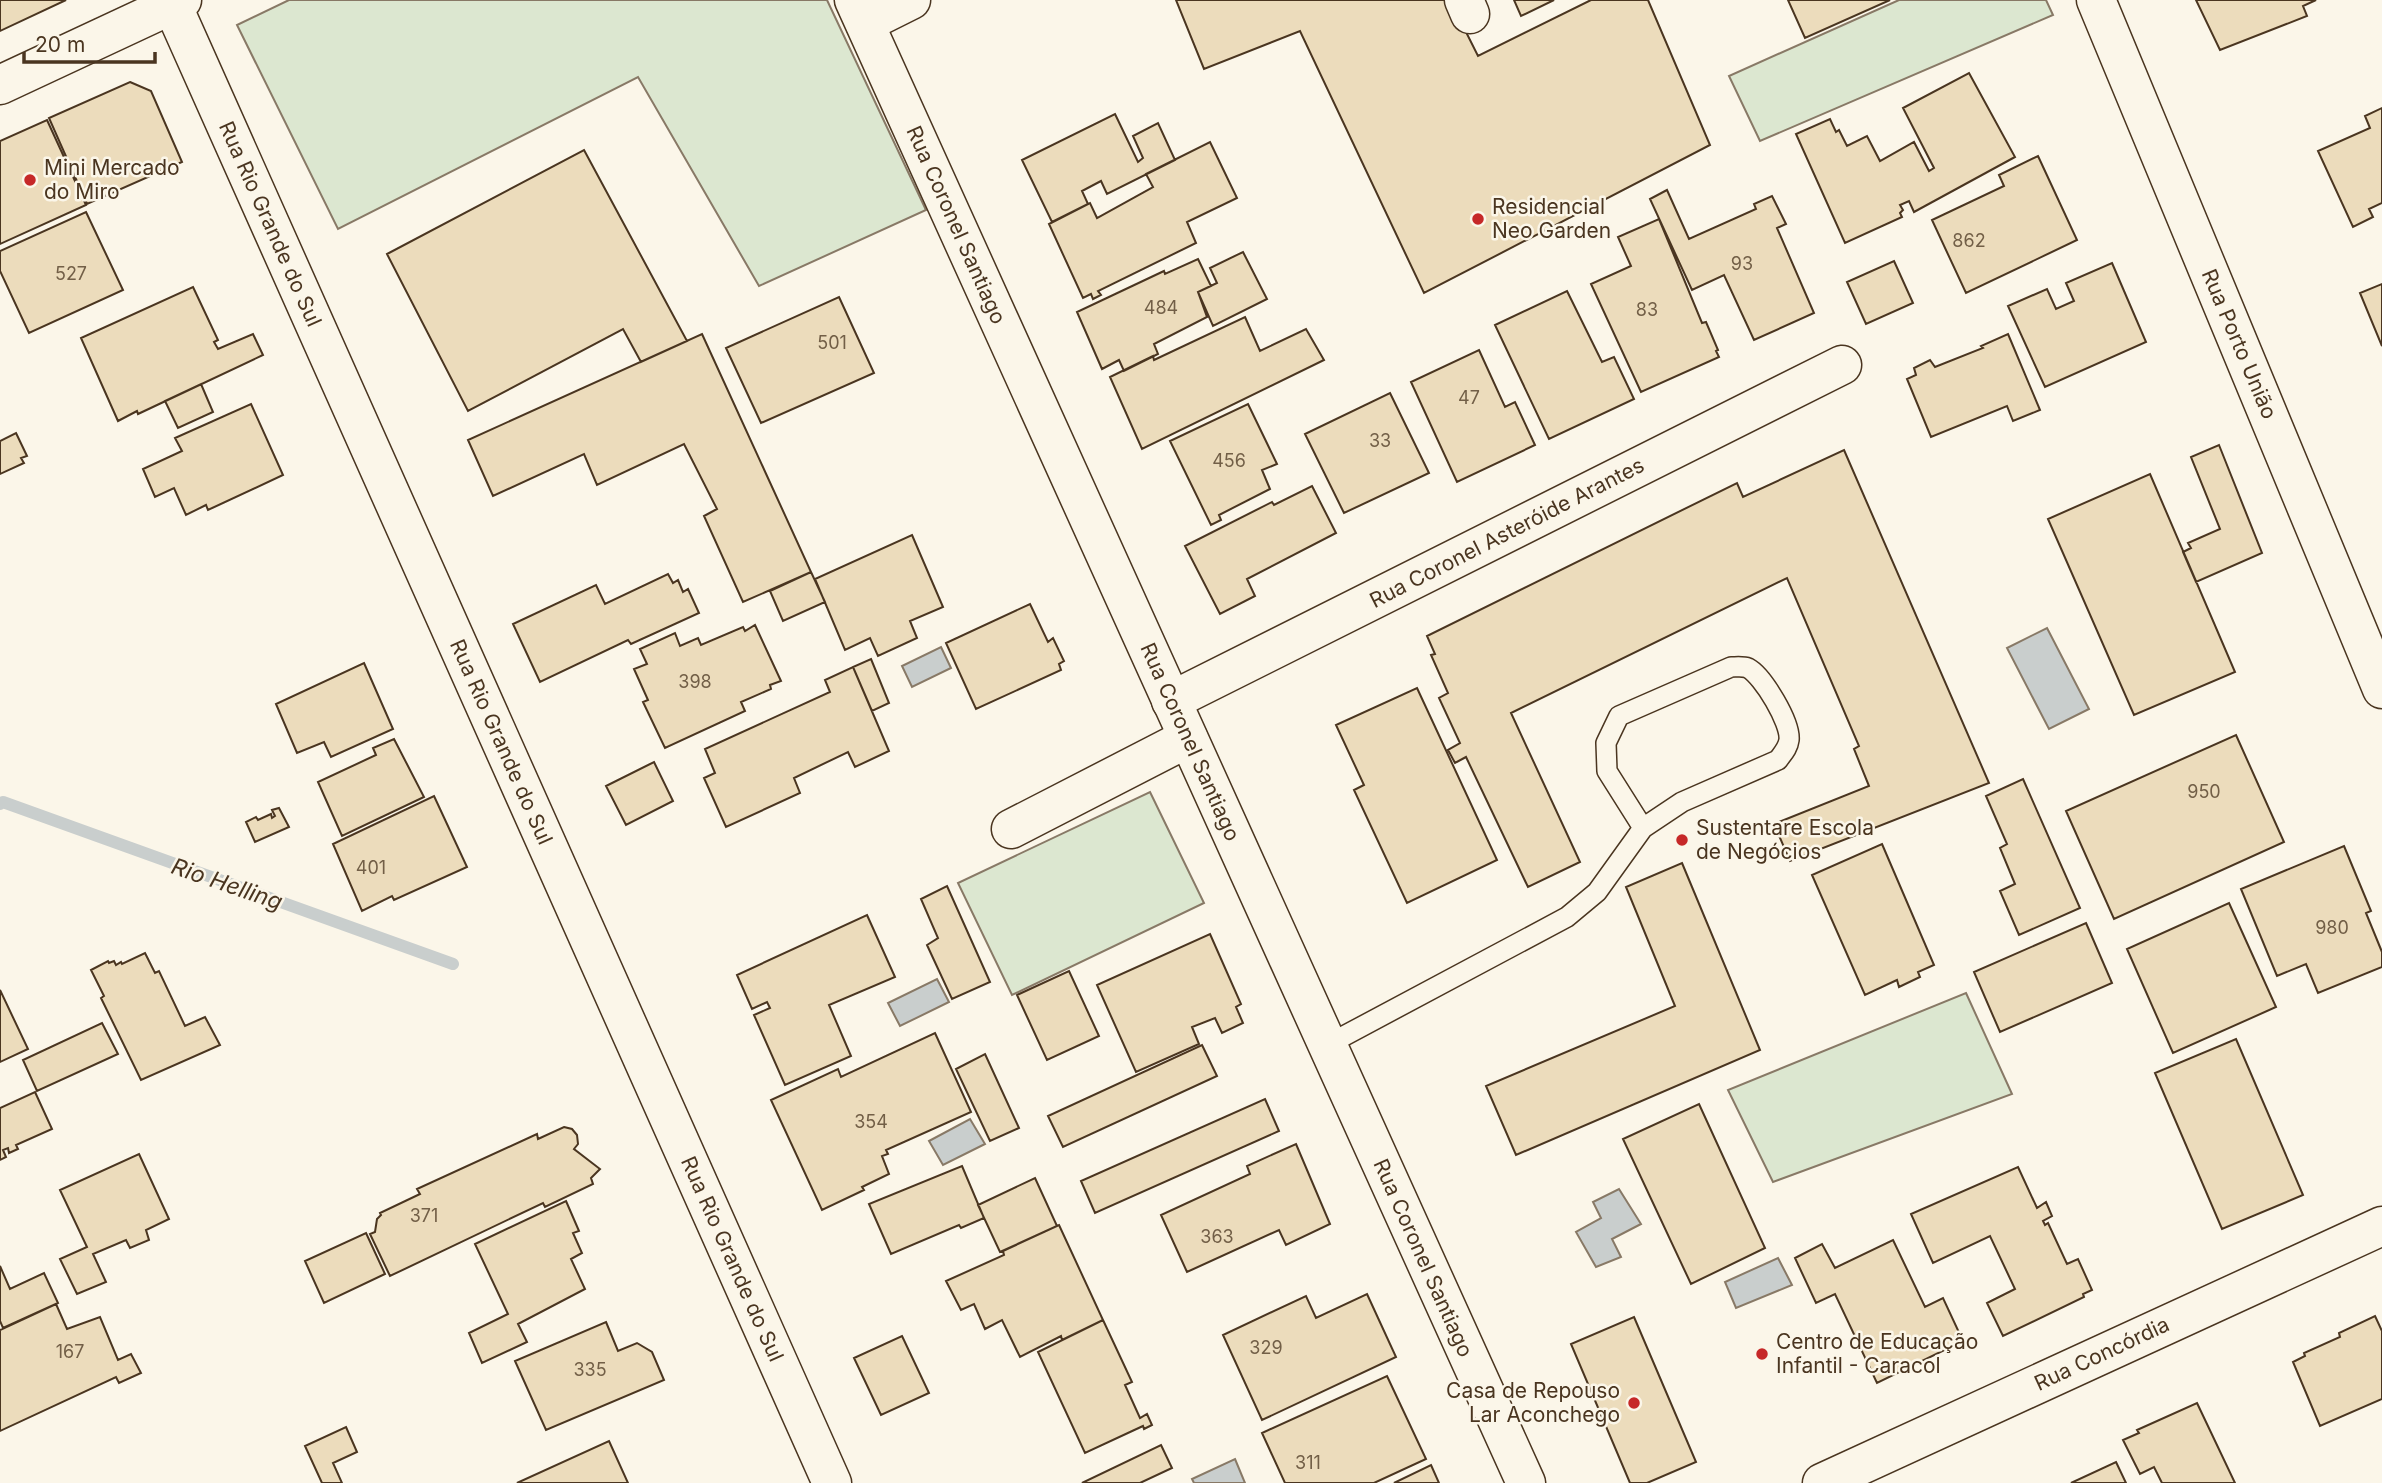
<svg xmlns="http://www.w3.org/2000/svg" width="2382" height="1483" font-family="Inter,sans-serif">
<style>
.green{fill:#dce7d0;stroke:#887966;stroke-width:2}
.water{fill:#c9cecd;stroke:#887966;stroke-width:2}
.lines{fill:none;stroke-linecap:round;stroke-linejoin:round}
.stream{stroke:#c9cecd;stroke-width:12}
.building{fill:#ecdcbc;stroke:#4a3520;stroke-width:2}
.service-casing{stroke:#4a3520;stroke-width:22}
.minor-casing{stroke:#4a3520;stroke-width:41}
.tertiary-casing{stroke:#4a3520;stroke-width:41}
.secondary-casing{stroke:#4a3520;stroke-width:41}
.service{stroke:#fbf6e9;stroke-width:19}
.minor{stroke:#fbf6e9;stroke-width:38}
.tertiary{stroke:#fbf6e9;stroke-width:38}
.secondary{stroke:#fbf6e9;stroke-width:38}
.poi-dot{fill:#c62828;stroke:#fbf6e9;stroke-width:2.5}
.labels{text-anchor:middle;stroke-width:5;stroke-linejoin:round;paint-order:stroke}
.number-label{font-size:18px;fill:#725f47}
.poi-label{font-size:21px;fill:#4a3520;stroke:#fbf6e9;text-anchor:start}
.street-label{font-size:21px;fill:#4a3520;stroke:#fbf6e9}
.water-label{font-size:23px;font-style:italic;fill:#4a3520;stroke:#fbf6e9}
</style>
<rect width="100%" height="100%" fill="#fbf6e9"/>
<path class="green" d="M289 0H827L926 210 759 286 638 77 338 229 237 25Z
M1899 0H2046L2053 15 1760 141 1729 76Z
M1150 792 1204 903 1012 995 958 883Z
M1966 993 2012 1094 1773 1182 1728 1090Z"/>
<path class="water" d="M2047 628 2089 709 2049 729 2007 648Z
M941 647 951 668 912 687 902 666Z
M937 979 949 1002 900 1026 888 1003Z
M970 1119 985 1144 943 1165 929 1141Z
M1619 1189 1641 1224 1612 1239 1621 1257 1596 1267 1576 1232 1601 1218 1593 1202Z
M1778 1258 1792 1285 1736 1308 1725 1282Z
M1235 1459 1245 1483H1194L1192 1479Z"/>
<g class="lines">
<path class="stream" d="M0 804 3 802 453 964"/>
</g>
<path class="building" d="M0 0H66L0 31Z
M1176 0H1450L1478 56 1591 0H1648L1710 145 1424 293 1300 31 1204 69Z
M1514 0H1554L1521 16Z
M1788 0H1890L1805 38Z
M2196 0H2316L2303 6 2307 16 2220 50Z
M1969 73 2015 157 1914 212 1909 201 1900 205 1903 210 1900 213 1902 217 1845 243 1796 134 1830 119 1836 132 1839 130 1847 146 1867 136 1880 161 1914 142 1929 171 1934 168 1903 108Z
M130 82 151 91 182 162 87 204 49 118Z
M2382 108V203L2369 209 2373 217 2353 227 2318 151 2370 128 2365 116Z
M1115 114 1138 162 1143 158 1133 136 1158 123 1175 160 1107 194 1101 181 1082 191 1088 204 1052 222 1022 160Z
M47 120 86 205 0 244V141Z
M1210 142 1237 198 1187 222 1196 243 1098 291 1101 295 1093 299 1091 294 1083 298 1049 224 1090 203 1097 218 1153 187 1146 174Z
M584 150 687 341 641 362 623 329 468 411 387 254Z
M2038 156 2077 240 1966 293 1932 220 2004 186 1999 175Z
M1667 190 1689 239 1756 209 1754 204 1772 196 1786 224 1777 228 1814 313 1754 340 1724 275 1692 290 1650 199Z
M86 212 123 290 29 333 0 271V251Z
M1659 219 1702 323 1706 322 1718 350 1716 351 1719 357 1641 392 1591 284 1631 266 1618 237Z
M1243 252 1267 299 1213 326 1198 292 1217 283 1210 268Z
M1198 259 1211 286 1198 292 1207 317 1154 344 1158 354 1124 371 1119 360 1102 369 1077 312 1164 271 1165 274Z
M1894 261 1913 303 1866 324 1847 282Z
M2112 263 2146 342 2045 387 2008 306 2047 289 2056 309 2074 301 2066 283Z
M2382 284V346L2360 293Z
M193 287 218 340 214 342 218 349 253 334 263 355 138 414 137 411 118 421 81 338Z
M1567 291 1602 362 1614 357 1634 399 1549 439 1495 325Z
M839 297 874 373 761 423 726 348Z
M1245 317 1260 351 1306 329 1324 360 1142 449 1110 377 1153 356 1154 360Z
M702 334 811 572 743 602 704 516 717 509 684 444 597 485 584 454 493 496 468 440Z
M2008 334 2040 410 2013 421 2007 406 1931 437 1907 379 1916 375 1914 368 1930 360 1935 367 1983 348 1981 346Z
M1479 350 1505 407 1515 402 1535 445 1457 482 1411 382Z
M201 384 213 412 178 428 165 401Z
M1390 393 1429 473 1344 513 1305 434Z
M251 404 283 475 208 510 206 505 186 515 174 488 155 497 143 469 182 451 175 438Z
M1248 404 1277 464 1262 470 1270 489 1219 515 1221 520 1211 525 1170 441Z
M16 433 27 456 21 458 24 463 0 474V441Z
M2219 445 2262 553 2196 582 2183 552 2191 548 2188 543 2220 529 2191 457Z
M1844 450 1989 783 1790 861 1774 824 1869 786 1854 749 1859 746 1787 578 1511 713 1580 862 1528 887 1466 757 1455 763 1448 750 1460 743 1439 698 1448 693 1431 655 1435 654 1427 636 1737 483 1743 497Z
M2150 474 2235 672 2134 715 2048 519Z
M1312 486 1336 533 1247 579 1255 596 1220 614 1185 546 1272 502 1274 505Z
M912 535 943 607 910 621 917 638 878 656 870 638 845 650 815 579Z
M811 572 825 602 783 621 770 591Z
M668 574 673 583 678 580 683 592 688 589 699 613 631 644 628 640 540 682 513 624 596 585 605 604Z
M1030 604 1048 642 1053 638 1064 661 1059 664 1061 670 976 709 946 643Z
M755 625 781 681 770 685 771 689 741 702 745 711 665 748 643 702 648 700 634 669 647 664 640 649 675 633 680 646 698 638 701 645 743 627 745 631Z
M871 659 889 703 872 711 853 667Z
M364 663 393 729 331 757 324 742 297 753 276 704Z
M853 667 889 751 855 767 848 752 794 778 800 793 726 827 704 778 715 773 705 749 830 692 825 680Z
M1417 688 1497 860 1407 903 1354 790 1364 785 1336 725Z
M2236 735 2284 842 2114 919 2066 811Z
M394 739 424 797 342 836 318 782 376 755 373 748Z
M654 762 673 801 626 825 606 786Z
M2023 779 2080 908 2019 935 2000 891 2015 884 2000 848 2007 844 1986 796Z
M434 796 467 867 394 900 392 896 362 911 333 844Z
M279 808 289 827 255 842 246 822 256 817 258 820 271 814 272 818 275 816 272 810Z
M1882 844 1934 965 1918 972 1920 977 1899 987 1897 980 1865 995 1812 875Z
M2344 846 2371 911 2366 913 2382 952V967L2318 993 2306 964 2277 976 2241 889Z
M1682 863 1760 1050 1516 1155 1486 1086 1675 1006 1626 887Z
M947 886 990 982 952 999 927 945 938 938 921 899Z
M2229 903 2276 1007 2173 1053 2127 949Z
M867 915 895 977 829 1005 851 1056 785 1085 754 1015 770 1008 767 1002 752 1009 737 975Z
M2086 923 2112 983 2000 1032 1974 972Z
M1210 934 1241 1004 1236 1007 1243 1023 1222 1033 1215 1018 1192 1027 1199 1044 1136 1072 1097 985Z
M145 953 155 973 159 971 185 1026 205 1017 220 1045 141 1080 101 998 104 996 91 970 108 961 109 963 114 961 116 965 121 962 122 964Z
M1069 971 1099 1036 1047 1060 1017 995Z
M0 990 28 1049 0 1062Z
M102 1023 118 1054 37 1091 23 1060Z
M935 1033 971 1112 886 1150 888 1154 882 1156 889 1174 862 1187 864 1190 822 1210 771 1100 838 1069 841 1077Z
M2236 1039 2303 1195 2222 1229 2155 1073Z
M1202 1045 1217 1076 1063 1147 1048 1116Z
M985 1054 1019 1128 990 1141 956 1069Z
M35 1092 52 1129 16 1145 18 1149 9 1153 8 1148 3 1150 6 1157 0 1160V1108Z
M1265 1099 1279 1131 1095 1213 1081 1181Z
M1699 1104 1765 1248 1691 1284 1623 1139Z
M564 1127 572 1129 577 1135 578 1144 574 1149 600 1169 591 1178 593 1184 545 1207 543 1203 390 1276 370 1234 375 1232 377 1219 381 1215 380 1213 420 1194 417 1189 537 1134 538 1139Z
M1296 1144 1330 1224 1286 1245 1279 1230 1187 1272 1161 1215 1250 1174 1247 1166Z
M139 1154 169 1219 146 1230 149 1240 130 1248 126 1240 93 1254 106 1282 77 1294 60 1259 87 1247 60 1190Z
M962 1166 984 1218 961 1228 959 1225 891 1254 869 1204Z
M2018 1167 2037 1208 2046 1202 2052 1216 2043 1221 2045 1225 2048 1223 2067 1264 2078 1259 2092 1290 2083 1294 2084 1297 2003 1336 1987 1303 2015 1289 1990 1236 1933 1263 1911 1214Z
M1035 1178 1057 1226 1000 1252 978 1205Z
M566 1201 579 1231 573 1233 582 1253 571 1259 585 1289 518 1324 527 1342 482 1363 469 1333 508 1314 475 1244Z
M1059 1225 1103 1320 1062 1340 1061 1336 1020 1357 1002 1320 985 1329 974 1304 961 1310 946 1281 1004 1255 1003 1251Z
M366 1233 385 1274 324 1303 305 1261Z
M1893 1240 1925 1307 1943 1298 1963 1341 1877 1383 1835 1294 1816 1303 1795 1258 1822 1244 1835 1268Z
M0 1266 10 1289 44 1273 58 1303 3 1328 0 1321Z
M1367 1294 1396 1357 1262 1420 1223 1335 1306 1296 1316 1318Z
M56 1304 67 1329 100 1317 118 1360 131 1354 141 1373 119 1383 116 1377 0 1431V1330Z
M2375 1316 2382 1331V1399L2320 1426 2293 1362 2305 1356 2304 1353 2340 1337 2339 1333Z
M1634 1317 1696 1462 1647 1483H1630L1571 1344Z
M1103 1320 1132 1382 1125 1385 1140 1418 1147 1414 1152 1425 1144 1429 1143 1426 1085 1453 1038 1352Z
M606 1322 618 1351 637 1343 652 1352 664 1380 546 1430 515 1361Z
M902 1336 929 1393 881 1415 854 1358Z
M1387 1376 1426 1459 1374 1483H1285L1262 1433Z
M2197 1403 2235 1483H2162L2154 1467 2140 1474 2123 1440 2139 1433 2137 1430Z
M346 1427 357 1452 333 1463 342 1483H322L305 1446Z
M609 1441 628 1483H517Z
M1161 1445 1172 1468 1140 1483H1082Z
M2116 1462 2126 1483H2071Z
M1431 1465 1439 1483H1394Z"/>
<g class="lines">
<defs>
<path id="service" d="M1327 1045 1567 917 1597 892 1643 828 1682 802 1778 760C1783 753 1788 748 1789 740 1791 723 1763 676 1748 668 1743 666 1736 667 1731 667L1619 716 1606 743 1607 771 1643 828"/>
<path id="minor" d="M1464 0 1470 14
M2096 0 2382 689
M865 23 911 0
M0 85 182 0
M1171 701 1842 365
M1011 829 1188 738"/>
<path id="tertiary" d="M1822 1483 2382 1226"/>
<path id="secondary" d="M170 0 832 1483
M854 0 1526 1483"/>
</defs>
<use href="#service" class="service-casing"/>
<use href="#minor" class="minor-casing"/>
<use href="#tertiary" class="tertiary-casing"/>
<use href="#secondary" class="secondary-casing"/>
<use href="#service" class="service"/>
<use href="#minor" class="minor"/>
<use href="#tertiary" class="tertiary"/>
<use href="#secondary" class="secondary"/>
</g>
<g class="poi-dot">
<circle cx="30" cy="180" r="7"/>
<circle cx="1478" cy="219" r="7"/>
<circle cx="1682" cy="840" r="7"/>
<circle cx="1762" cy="1354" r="7"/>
<circle cx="1634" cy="1403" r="7"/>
</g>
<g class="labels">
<g class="number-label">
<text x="1969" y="247">862</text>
<text x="1742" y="270">93</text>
<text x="71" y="280">527</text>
<text x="1161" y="314">484</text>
<text x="1647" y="316">83</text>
<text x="832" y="349">501</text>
<text x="1469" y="404">47</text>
<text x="1380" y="447">33</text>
<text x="1229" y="467">456</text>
<text x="695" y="688">398</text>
<text x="2204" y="798">950</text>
<text x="371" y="874">401</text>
<text x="2332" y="934">980</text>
<text x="871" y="1128">354</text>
<text x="424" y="1222">371</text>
<text x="1217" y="1243">363</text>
<text x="1266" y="1354">329</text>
<text x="70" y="1358">167</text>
<text x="590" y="1376">335</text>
<text x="1308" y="1469">311</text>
</g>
<g class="poi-label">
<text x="44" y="175">Mini Mercado<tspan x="44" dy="24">do Miro</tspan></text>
<text x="1492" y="214">Residencial<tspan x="1492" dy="24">Neo Garden</tspan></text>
<text x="1696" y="835">Sustentare Escola<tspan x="1696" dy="24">de Negócios</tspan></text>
<text x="1776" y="1349">Centro de Educação<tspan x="1776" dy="24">Infantil - Caracol</tspan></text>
<text x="1620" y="1398" text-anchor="end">Casa de Repouso<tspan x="1620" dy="24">Lar Aconchego</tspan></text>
</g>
<g class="street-label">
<text transform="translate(270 224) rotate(66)" y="7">Rua Rio Grande do Sul</text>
<text transform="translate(956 225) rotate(66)" y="7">Rua Coronel Santiago</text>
<text transform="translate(2239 344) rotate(67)" y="7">Rua Porto União</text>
<text transform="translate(1507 533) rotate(-27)" y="7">Rua Coronel Asteróide Arantes</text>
<text transform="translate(501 742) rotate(66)" y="7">Rua Rio Grande do Sul</text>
<text transform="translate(1190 742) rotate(66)" y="7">Rua Coronel Santiago</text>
<text transform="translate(1423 1258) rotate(66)" y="7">Rua Coronel Santiago</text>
<text transform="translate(732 1259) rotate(66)" y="7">Rua Rio Grande do Sul</text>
<text transform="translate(2102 1354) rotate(-25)" y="7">Rua Concórdia</text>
</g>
<g class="water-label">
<text transform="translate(227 884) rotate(19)" y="8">Rio Helling</text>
</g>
</g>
<path d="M24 52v10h131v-10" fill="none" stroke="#4a3520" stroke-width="3.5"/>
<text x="35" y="52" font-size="21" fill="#4a3520" stroke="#fbf6e9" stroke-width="5" paint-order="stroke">20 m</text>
</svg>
